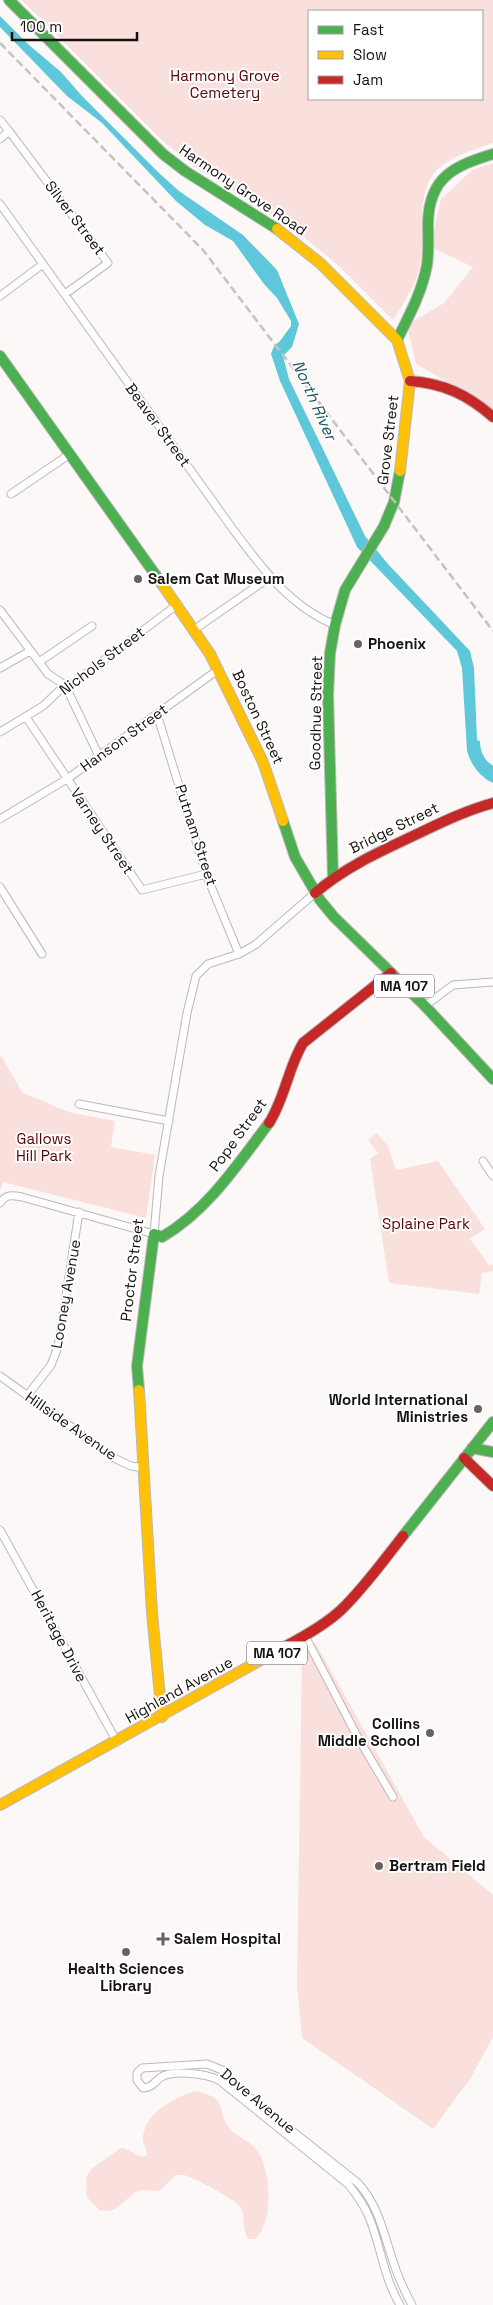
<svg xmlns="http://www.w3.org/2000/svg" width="493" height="2305" font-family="'Space Grotesk',sans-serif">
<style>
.green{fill:#f9e0dc;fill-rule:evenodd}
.water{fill:#5ec8da}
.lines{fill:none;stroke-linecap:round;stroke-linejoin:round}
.street-casing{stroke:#bdb8b8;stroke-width:9}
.fast-casing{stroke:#bdb8b8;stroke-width:12}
.slow-casing{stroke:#bdb8b8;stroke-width:12}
.jam-casing{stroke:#bdb8b8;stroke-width:12}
.street{stroke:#fffefe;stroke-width:7}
.fast{stroke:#4caf50;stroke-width:10}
.slow{stroke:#ffc107;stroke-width:10}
.jam{stroke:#c62828;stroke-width:10}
.rail{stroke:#c4c2c2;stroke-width:2.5;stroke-dasharray:8 4;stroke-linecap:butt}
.poi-dot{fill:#676261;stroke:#fff;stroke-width:2}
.labels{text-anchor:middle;stroke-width:4;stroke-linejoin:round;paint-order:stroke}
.shield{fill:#fff;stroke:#5d5858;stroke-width:1}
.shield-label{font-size:14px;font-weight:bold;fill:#171110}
.park-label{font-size:15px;fill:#5b0105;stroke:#fff}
.street-label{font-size:15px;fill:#171110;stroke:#fff}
.poi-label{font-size:15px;font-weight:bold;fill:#171110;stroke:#fff;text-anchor:start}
.water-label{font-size:16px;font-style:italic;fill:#1b535e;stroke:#fff}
</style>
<rect width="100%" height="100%" fill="#fcf8f8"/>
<path class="green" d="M22 0H493V143C445 160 422 165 422 222 422 236 423 252 420 265 416 285 404 303 393 320L341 268 291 226 195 167 164 142ZM309 11H482V99H309Z
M493 163V414L482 402 416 364 407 325 444 303 473 267 430 247 441 199 472 170Z
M0 1054 22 1092 68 1112 115 1121 111 1147 155 1155 146 1218 3 1182 0 1191Z
M377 1133 388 1146 396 1170 438 1161 485 1229 470 1239 489 1265 493 1264V1271L482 1273 479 1294 389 1283 370 1159 378 1153 368 1140Z
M316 1644 424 1837 493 1895V2037L470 2079 433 2129 302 2038 297 1986 302 1655Z
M195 2091C232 2099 214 2110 231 2130 239 2138 252 2142 258 2152 271 2170 274 2223 255 2239H248C242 2229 246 2218 241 2208 237 2200 195 2178 184 2175H176L159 2191C151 2191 144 2188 136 2192 123 2200 117 2215 99 2210L87 2197 86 2178 91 2169 121 2148C130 2148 137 2160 147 2155 148 2148 141 2143 143 2136 147 2111 174 2098 195 2091Z"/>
<path class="water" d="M0 16 29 45 61 72 82 96 159 173 179 191 243 235 277 270 299 324 292 347 283 356 289 379 365 536 388 564 470 651 474 668 477 740 480 741C480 751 484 760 493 766V783C480 777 471 765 467 751L462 668 457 651 357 547 280 381 271 354 274 346 280 341 291 326V321L277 298 264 284 233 241 205 225 176 201 102 123 67 96 0 27Z"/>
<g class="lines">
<defs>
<path id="street" d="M0 120 9 131
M0 139 9 131 108 263 65 294
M0 204 232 528C261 567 289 606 335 625
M0 296 43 264
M11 494 70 454
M0 610 48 674 65 685 99 756
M195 629 270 577
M39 662 92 626
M0 668 30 651
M157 714 206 874 239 954
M26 717 142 890 206 874
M0 732 43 706 65 685 72 684 80 678 178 604
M0 819 67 779 219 669
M0 887 42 954
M425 1006 453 985 493 982
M79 1104 169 1121
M483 1161 493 1176
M0 1203C6 1194 12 1195 22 1197L154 1234 159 1176 187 1013 196 976 208 964 239 954 255 945 315 893
M0 1376 116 1459 131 1466 145 1468
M27 1396 51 1365 58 1347 79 1212
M0 1530 117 1742
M305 1636 357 1736 393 1797
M400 2305C383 2276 381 2246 369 2217 364 2205 357 2195 348 2184L219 2080C206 2074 177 2070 163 2076 155 2080 153 2088 143 2088L137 2080V2073L142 2068 207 2064 222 2070 234 2085 358 2183C378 2205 383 2231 392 2258 397 2275 404 2290 412 2305"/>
<path id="fast" d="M9 0 163 154 185 171 277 229
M397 340C409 316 422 292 427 265 429 251 428 237 428 223 429 177 454 166 493 154
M0 356 162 584
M283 821 295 857 320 900 334 917 425 1006 493 1079
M333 877 328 695 330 653 335 625 345 590 384 526 394 502 400 471
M139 1390 137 1366 154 1234 162 1237C207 1211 238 1164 269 1123
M472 1448 493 1452
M403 1536 493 1422"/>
<path id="slow" d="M277 229 320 263 397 340 410 381 400 471
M162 584 210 654 263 762 283 821
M139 1390 152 1613 162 1717
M0 1805 286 1646"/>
<path id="jam" d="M410 381C443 383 468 395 493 417
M315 893C344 868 377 853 411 837 438 824 464 811 493 803
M269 1123C285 1098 288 1068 303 1043L391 973
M464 1458 493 1486
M286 1646C305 1636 325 1625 341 1610 364 1588 383 1561 403 1536"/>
</defs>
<use href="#street" class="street-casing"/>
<use href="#fast" class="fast-casing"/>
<use href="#slow" class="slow-casing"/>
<use href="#jam" class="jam-casing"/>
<use href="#street" class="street"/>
<use href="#fast" class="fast"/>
<use href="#slow" class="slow"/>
<use href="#jam" class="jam"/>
<path class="rail" d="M0 43 203 250 493 631"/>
</g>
<g class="poi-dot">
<circle cx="138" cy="579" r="5"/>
<circle cx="358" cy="644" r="5"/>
<circle cx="478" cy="1409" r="5"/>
<circle cx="430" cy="1733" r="5"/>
<circle cx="379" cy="1866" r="5"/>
<path d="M160.5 1931.5h5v5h5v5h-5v5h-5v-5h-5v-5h5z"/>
<circle cx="126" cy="1952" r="5"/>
</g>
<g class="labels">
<g class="shield">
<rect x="374" y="974.5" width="60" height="23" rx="4"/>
<rect x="247" y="1641.5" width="60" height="23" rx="4"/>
</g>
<g class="shield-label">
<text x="404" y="991">MA 107</text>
<text x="277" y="1658">MA 107</text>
</g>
<g class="park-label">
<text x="225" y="81">Harmony Grove<tspan x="225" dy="17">Cemetery</tspan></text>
<text x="44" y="1144">Gallows<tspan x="44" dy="17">Hill Park</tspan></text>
<text x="426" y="1229">Splaine Park</text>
</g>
<g class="street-label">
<text transform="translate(243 190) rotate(34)" y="5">Harmony Grove Road</text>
<text transform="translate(75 218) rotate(53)" y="5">Silver Street</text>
<text transform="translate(158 425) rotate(54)" y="5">Beaver Street</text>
<text transform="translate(388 440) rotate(-83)" y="5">Grove Street</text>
<text transform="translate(102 661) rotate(-37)" y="5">Nichols Street</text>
<text transform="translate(316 713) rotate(-89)" y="5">Goodhue Street</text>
<text transform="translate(258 717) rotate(65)" y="5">Boston Street</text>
<text transform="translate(124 738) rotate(-36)" y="5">Hanson Street</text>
<text transform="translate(394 828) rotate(-26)" y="5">Bridge Street</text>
<text transform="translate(102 831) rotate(56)" y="5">Varney Street</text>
<text transform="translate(196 835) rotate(72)" y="5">Putnam Street</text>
<text transform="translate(238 1135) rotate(-54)" y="5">Pope Street</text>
<text transform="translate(132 1270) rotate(-83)" y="5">Proctor Street</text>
<text transform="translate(66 1294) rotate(-80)" y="5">Looney Avenue</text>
<text transform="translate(71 1426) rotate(35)" y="5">Hillside Avenue</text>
<text transform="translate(59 1636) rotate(62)" y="5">Heritage Drive</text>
<text transform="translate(179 1690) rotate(-29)" y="5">Highland Avenue</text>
<text transform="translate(258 2101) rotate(40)" y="5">Dove Avenue</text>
</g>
<g class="poi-label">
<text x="148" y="584">Salem Cat Museum</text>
<text x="368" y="649">Phoenix</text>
<text x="468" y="1405" text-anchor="end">World International<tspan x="468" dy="17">Ministries</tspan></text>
<text x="420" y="1729" text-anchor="end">Collins<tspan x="420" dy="17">Middle School</tspan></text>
<text x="389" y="1871">Bertram Field</text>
<text x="174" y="1944">Salem Hospital</text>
<text x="126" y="1974" text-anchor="middle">Health Sciences<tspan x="126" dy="17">Library</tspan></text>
</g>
<g class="water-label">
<text transform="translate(315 400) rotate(66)" y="6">North River</text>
</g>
</g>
<rect x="308" y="10" width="175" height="90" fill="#ffffff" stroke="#a2a09f"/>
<rect x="318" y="26" width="25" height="8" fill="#4caf50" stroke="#a2a09f"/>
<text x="353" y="35" font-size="15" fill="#171110">Fast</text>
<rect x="318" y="51" width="25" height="8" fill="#ffc107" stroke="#a2a09f"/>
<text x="353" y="60" font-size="15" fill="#171110">Slow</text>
<rect x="318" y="76" width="25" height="8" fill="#c62828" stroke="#a2a09f"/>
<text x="353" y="85" font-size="15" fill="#171110">Jam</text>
<path d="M12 32v8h125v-8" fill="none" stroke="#171110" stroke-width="2.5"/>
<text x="20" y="32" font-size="15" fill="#171110" stroke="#ffffff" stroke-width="4" paint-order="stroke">100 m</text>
</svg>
